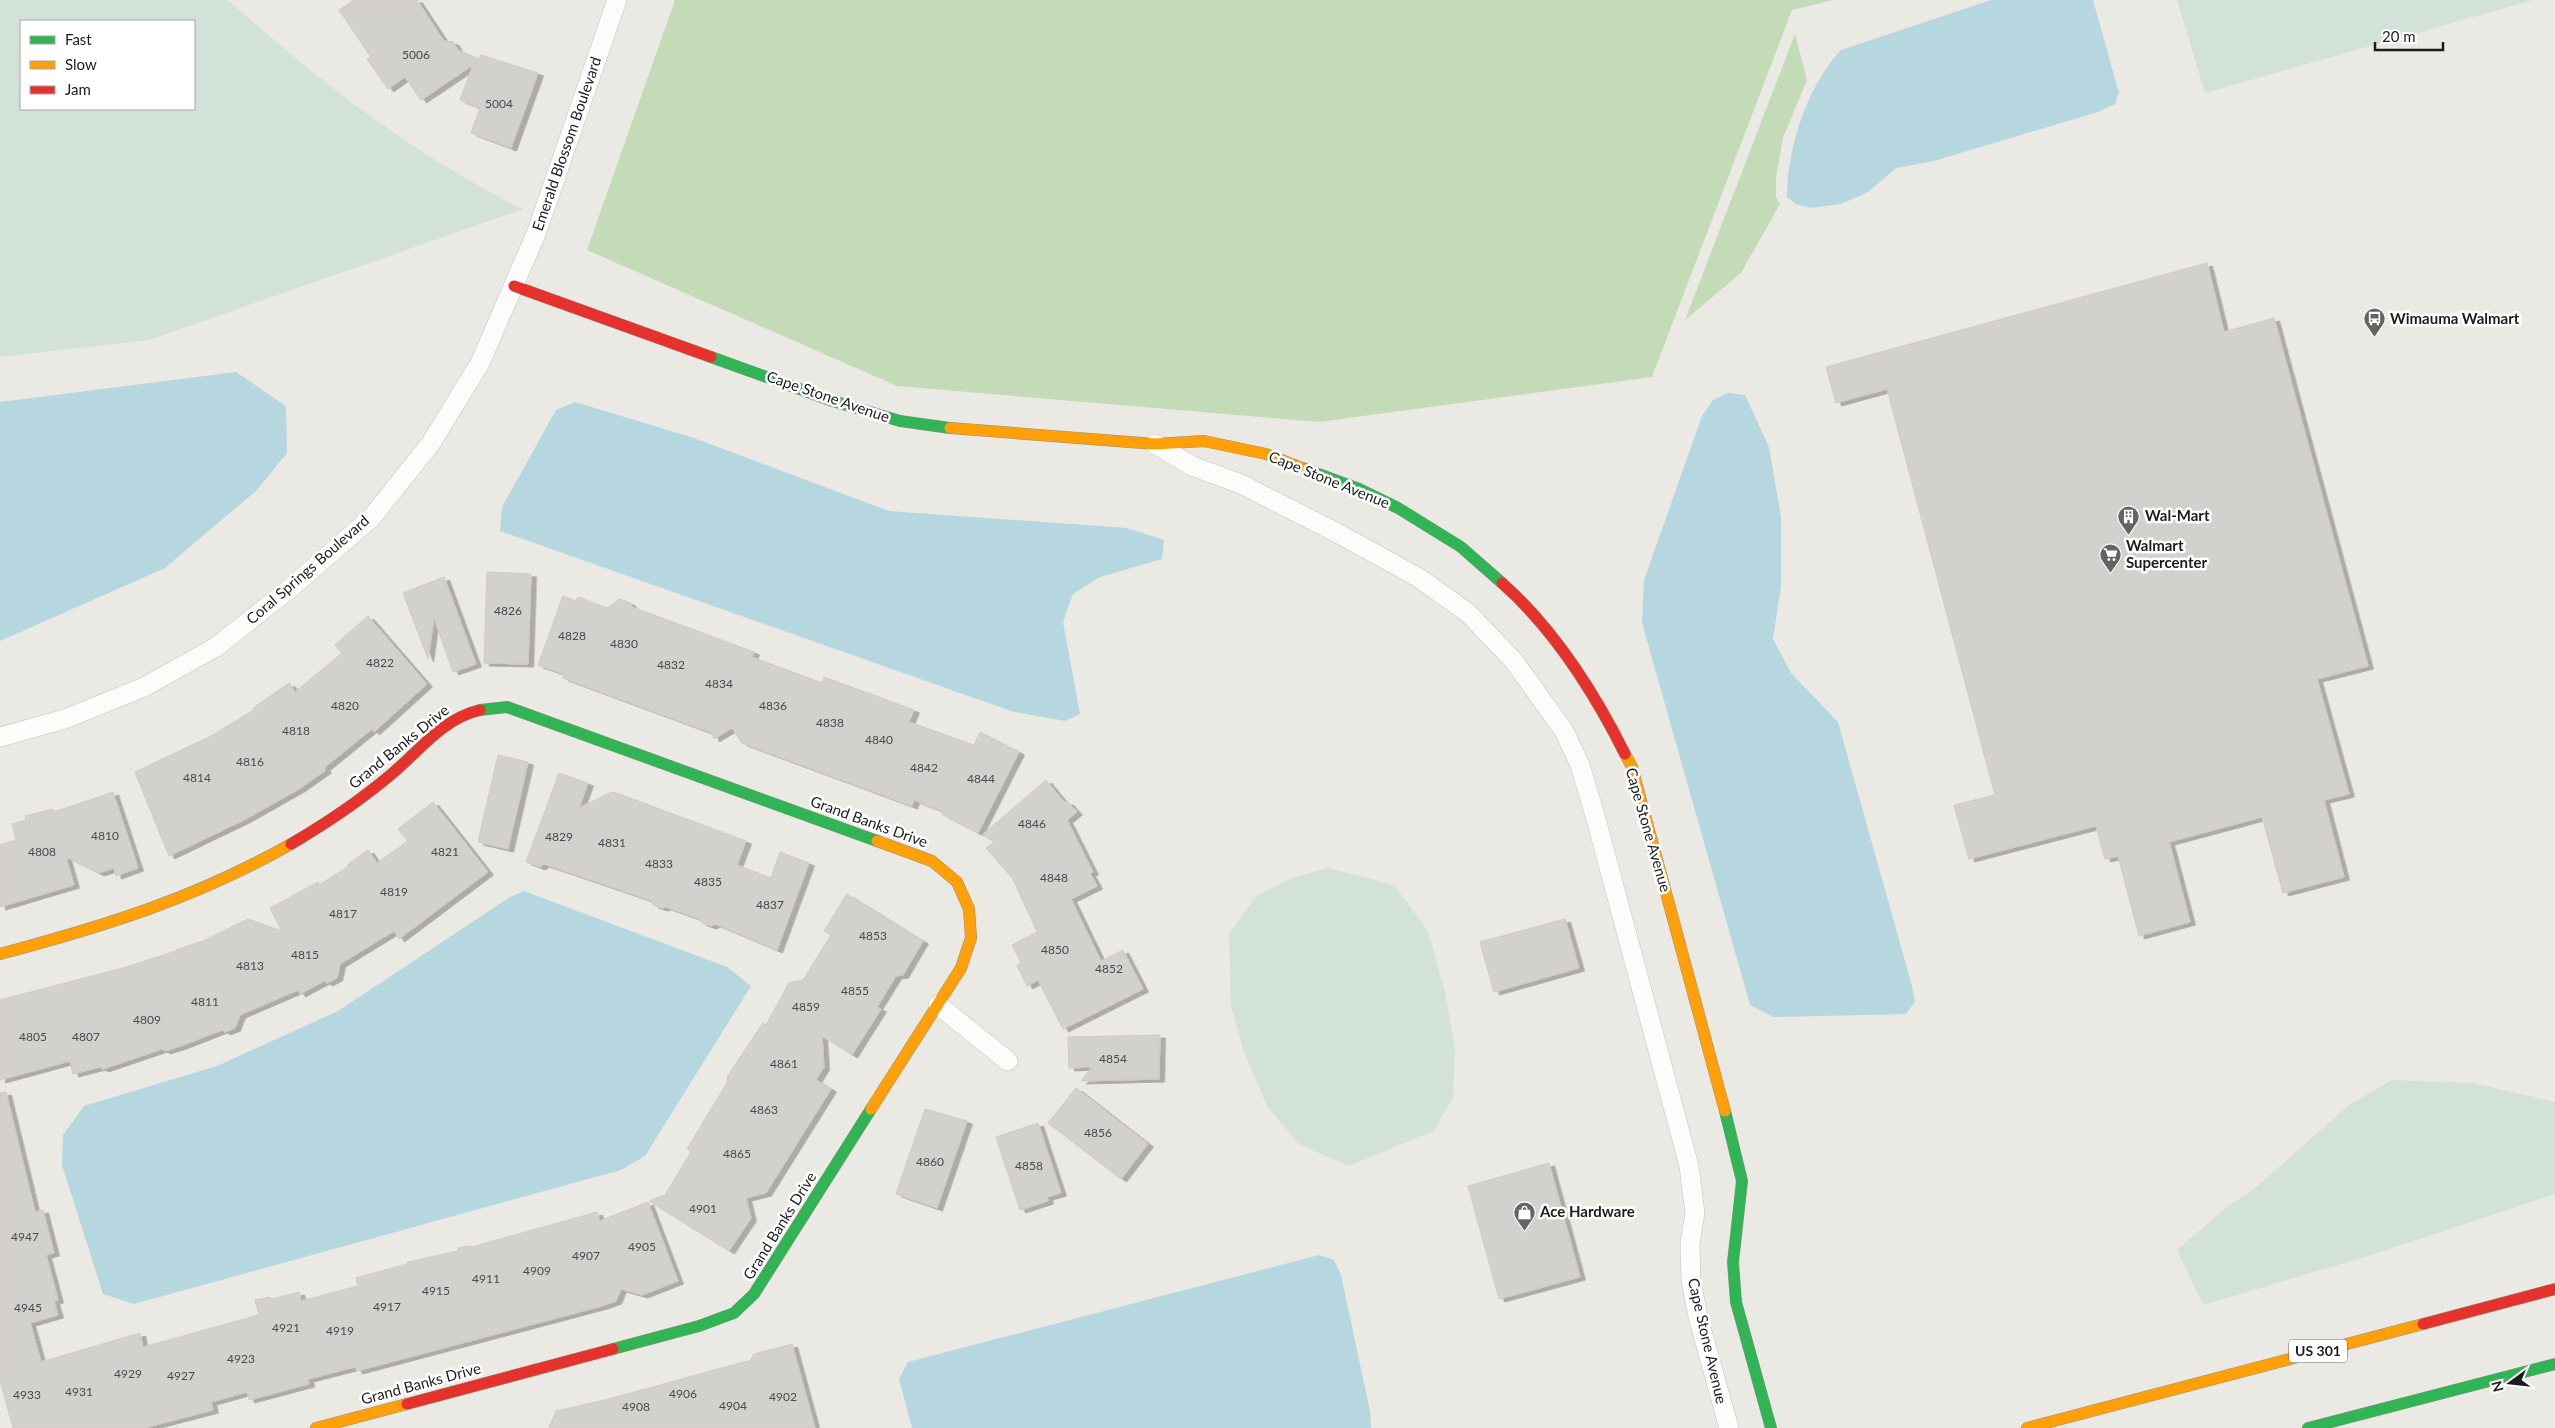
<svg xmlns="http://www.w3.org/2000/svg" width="2555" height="1428" font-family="Lato,sans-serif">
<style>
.forest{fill:#c4dbb8}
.wetland{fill:#d2e2d8;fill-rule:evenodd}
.water{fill:#b6d7df}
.building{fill:#d3d1cd;stroke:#cecac5;filter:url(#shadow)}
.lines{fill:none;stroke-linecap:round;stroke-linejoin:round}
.street-casing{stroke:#c3c2c0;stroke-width:20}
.fast-casing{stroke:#93947c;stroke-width:12}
.slow-casing{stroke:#93947c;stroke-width:12}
.jam-casing{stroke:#93947c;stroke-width:12}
.street{stroke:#fcfcfb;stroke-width:19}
.fast{stroke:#30b455;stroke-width:11}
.slow{stroke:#ff9f0a;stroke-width:11}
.jam{stroke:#e5322d;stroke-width:11}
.labels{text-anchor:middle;stroke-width:5;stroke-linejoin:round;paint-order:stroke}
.number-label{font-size:12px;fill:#4a4948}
.shield{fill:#fff;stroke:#606060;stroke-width:1}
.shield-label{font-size:14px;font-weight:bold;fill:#1c1c1c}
.street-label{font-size:15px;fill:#1c1c1c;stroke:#fff}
.poi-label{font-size:15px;font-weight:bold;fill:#1c1c1c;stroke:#fff;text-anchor:start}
</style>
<defs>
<filter id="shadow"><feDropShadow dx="5.5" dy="3" stdDeviation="0" flood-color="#0004"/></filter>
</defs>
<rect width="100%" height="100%" fill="#ebe9e4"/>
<path class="forest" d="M675 0H1833L1792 10 1652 377 1319 422 897 386 587 250Z
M1795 34 1807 80 1783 138 1776 177V197L1780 204 1741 273 1685 320Z"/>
<path class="wetland" d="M0 0H228C319 81 414 156 523 209L149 340 0 357ZM21 21H194V109H21Z
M2177 0H2533L2205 93Z
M1328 868 1394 885 1428 931 1445 992 1455 1050 1453 1097 1434 1131 1348 1166 1299 1144 1267 1106 1245 1055 1231 1006 1229 934 1257 895 1292 878Z
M2392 1080 2473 1083 2555 1102V1194L2371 1255 2203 1305 2177 1250 2223 1210 2254 1189 2349 1105Z"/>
<path class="water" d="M1991 0H2093L2119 93 2115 104 2098 112 1934 161 1896 168 1868 192 1841 204 1810 208 1796 204 1787 197C1787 148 1807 86 1841 50Z
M236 372 286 406 287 453 257 490 165 568 0 641V402Z
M1728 393 1745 395 1769 447 1781 517V587L1773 639 1791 673 1838 722 1912 986 1915 1002 1906 1014 1773 1017 1750 1005 1642 623 1644 580 1702 416 1713 400Z
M575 402 694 438 889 511 1127 528 1164 540 1162 559 1100 577 1073 594 1063 622 1080 714 1065 721 1014 712 500 531 502 507 556 410Z
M524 891 727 967 751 986 645 1156 621 1170 134 1304 103 1294 62 1165 63 1135 84 1106 217 1066 338 1011 510 897Z
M1319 1255 1334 1260 1341 1275 1370 1411 1371 1428H912L899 1379 908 1362Z"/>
<path class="building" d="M354 0H417L444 41 453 42 458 50 479 59 481 55 538 73 511 148 471 133 480 108 460 100 473 65 421 100 405 77 388 89 367 59 371 57 339 10Z
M2207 263 2224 332 2274 318 2368 666 2317 679 2349 794 2324 800 2344 877 2283 893 2262 817 2169 842 2190 922 2139 936 2118 856 2105 859 2096 826 1969 859 1954 805 1995 795 1887 389 1836 403 1826 367Z
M487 572 531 574 528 664 484 663Z
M444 577 476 664 453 672 434 618 428 659 403 593Z
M563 596 576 601 578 597 607 608 620 599 630 603 632 607 754 652 752 657 822 683 824 677 914 710 909 722 974 745 980 732 1019 752 978 833 943 815 942 811 914 800 912 806 742 743 732 728 714 739 712 733 563 678 564 674 538 665Z
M368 616 427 684 374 732 372 729 324 768 326 770 299 789 244 820 169 856 135 772 211 736 254 710 253 708 289 683 295 692 342 653 335 645Z
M498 755 528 762 508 849 478 842Z
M559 773 588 783 579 808 612 792 619 794 746 841 737 865 771 878 780 852 809 863 777 950 715 924 711 926 702 923 700 919 666 907 662 908 653 905 652 901 618 889 544 864 540 867 526 862Z
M1046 780 1064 802H1068L1077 812 1067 820 1093 872 1090 873 1097 886 1071 899 1101 961 1123 950 1143 989 1063 1029 1038 980 1027 986 1017 965 1021 963 1012 945 1037 932 1013 879 986 848 995 841 982 835Z
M113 792 138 868 116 876 114 868 99 873 66 857 74 885 0 907V845L16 840 12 824 26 820 25 816 53 809 54 812Z
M433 802 488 872 399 939 394 931 340 964 337 978 327 983 324 981 300 994 298 990 240 1015 235 1028 225 1032 222 1030 181 1046 165 1051 162 1049 103 1069 100 1067 73 1074 70 1061 0 1080V1000L123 968 176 951V950L205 940 248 919 282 931 270 908 318 882 319 885 349 866 348 864 368 850 377 863 408 841 398 829Z
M847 894 923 941 903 975 896 976 877 1007 881 1009 852 1055 822 1036 824 1067 816 1080 831 1089 766 1193 746 1198 751 1218 729 1251 649 1201 665 1195 691 1152 687 1149 728 1081 727 1077 763 1023 766 1025 789 983 803 980 831 935 824 931Z
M1565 919 1579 968 1494 992 1480 942Z
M1160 1035 1159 1079 1081 1081 1092 1067 1069 1068 1068 1037Z
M1076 1088 1148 1144 1121 1179 1048 1123Z
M6 1092 35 1212 43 1210 54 1253 46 1255 58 1300 54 1301 58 1315 30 1323 41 1362 140 1333 143 1347 259 1315 255 1300 269 1297 272 1299 299 1292 301 1301 358 1286 356 1278 407 1264 408 1262 457 1251 458 1248 468 1246 472 1247 597 1212 600 1221 648 1202 678 1281 642 1295 621 1289 616 1301 602 1306 357 1371 355 1367 308 1379 309 1384 249 1400 247 1392 211 1402 213 1410 144 1428H13L0 1380V1093Z
M925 1109 967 1121 937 1208 896 1194Z
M1038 1123 1061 1193 1047 1197 1048 1201 1020 1210 996 1137Z
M1549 1163 1580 1277 1499 1299 1468 1186Z
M792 1344 815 1428H549L556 1411 605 1400 751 1360 754 1354Z"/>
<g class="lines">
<defs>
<path id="street" d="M1155 444 1192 466 1241 484 1343 536 1419 578 1468 613 1514 661 1564 731 1580 765 1596 819 1689 1166 1695 1213 1690 1244 1691 1281 1698 1317 1729 1428
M0 737 65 719 144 687 216 647 293 586 372 517 431 443 480 363 536 234 617 0
M938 1005 1008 1061"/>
<path id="fast" d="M711 357 833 401 900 421 950 428
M1302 468 1359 489 1398 508 1461 547 1502 583
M480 710 507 707 877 841
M1725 1111 1742 1181 1733 1262 1736 1302 1771 1428
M613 1349 699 1326 734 1313 754 1294 871 1109
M2308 1428 2555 1364"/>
<path id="slow" d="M950 428 1155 444 1204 441 1266 454 1302 468
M1625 754 1632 767 1725 1111
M0 954C105 926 196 898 291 844
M871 1109 961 968 971 938 969 909 957 882 932 861 877 841
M316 1428 407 1404
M2027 1428 2423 1324"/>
<path id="jam" d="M514 286 711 357
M1502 583C1555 630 1594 692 1625 754
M291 844C325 824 358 802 388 777 418 753 441 719 480 710
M2423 1324 2555 1289
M407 1404 613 1349"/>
</defs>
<use href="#street" class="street-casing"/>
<use href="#fast" class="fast-casing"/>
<use href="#slow" class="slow-casing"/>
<use href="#jam" class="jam-casing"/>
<use href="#street" class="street"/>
<use href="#fast" class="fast"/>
<use href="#slow" class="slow"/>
<use href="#jam" class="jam"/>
</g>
<defs>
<symbol id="bus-pin" viewBox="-11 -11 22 30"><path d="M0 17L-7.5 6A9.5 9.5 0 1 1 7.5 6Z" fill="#646462" stroke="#fff"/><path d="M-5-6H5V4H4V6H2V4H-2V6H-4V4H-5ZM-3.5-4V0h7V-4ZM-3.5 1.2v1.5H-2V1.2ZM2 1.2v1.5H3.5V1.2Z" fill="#fff"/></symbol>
<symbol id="building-pin" viewBox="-11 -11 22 30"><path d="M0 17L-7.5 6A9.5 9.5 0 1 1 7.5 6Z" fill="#646462" stroke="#fff"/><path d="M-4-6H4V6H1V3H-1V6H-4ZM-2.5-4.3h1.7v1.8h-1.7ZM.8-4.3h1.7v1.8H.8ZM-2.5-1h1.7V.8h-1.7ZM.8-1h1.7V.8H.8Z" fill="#fff"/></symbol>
<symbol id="supermarket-pin" viewBox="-11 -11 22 30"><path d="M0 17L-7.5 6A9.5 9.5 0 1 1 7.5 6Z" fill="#646462" stroke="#fff"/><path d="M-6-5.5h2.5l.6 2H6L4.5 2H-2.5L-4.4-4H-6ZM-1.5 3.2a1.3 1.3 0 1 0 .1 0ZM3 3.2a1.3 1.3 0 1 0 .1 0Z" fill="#fff"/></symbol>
<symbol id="shop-pin" viewBox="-11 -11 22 30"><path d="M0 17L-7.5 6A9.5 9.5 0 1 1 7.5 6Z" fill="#646462" stroke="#fff"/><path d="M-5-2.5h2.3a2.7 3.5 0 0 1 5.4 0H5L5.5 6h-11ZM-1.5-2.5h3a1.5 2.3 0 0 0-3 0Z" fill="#fff"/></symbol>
</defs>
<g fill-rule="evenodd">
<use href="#bus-pin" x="2362" y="306" width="25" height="34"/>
<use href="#building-pin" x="2116" y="504" width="25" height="34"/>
<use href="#supermarket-pin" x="2098" y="542" width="25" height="34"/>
<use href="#shop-pin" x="1512" y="1200" width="25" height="34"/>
</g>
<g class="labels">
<g class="number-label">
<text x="416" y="59">5006</text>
<text x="499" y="108">5004</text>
<text x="508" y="615">4826</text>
<text x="572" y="640">4828</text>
<text x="624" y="648">4830</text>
<text x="380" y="667">4822</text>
<text x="671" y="669">4832</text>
<text x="719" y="688">4834</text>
<text x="345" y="710">4820</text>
<text x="773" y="710">4836</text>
<text x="830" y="727">4838</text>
<text x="296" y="735">4818</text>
<text x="879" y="744">4840</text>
<text x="250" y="766">4816</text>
<text x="924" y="772">4842</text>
<text x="197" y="782">4814</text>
<text x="981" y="783">4844</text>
<text x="1032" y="828">4846</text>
<text x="105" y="840">4810</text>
<text x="559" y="841">4829</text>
<text x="612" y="847">4831</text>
<text x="42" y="856">4808</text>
<text x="445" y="856">4821</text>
<text x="659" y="868">4833</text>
<text x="1054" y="882">4848</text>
<text x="708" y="886">4835</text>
<text x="394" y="896">4819</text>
<text x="770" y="909">4837</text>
<text x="343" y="918">4817</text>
<text x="873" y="940">4853</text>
<text x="1055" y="954">4850</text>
<text x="305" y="959">4815</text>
<text x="250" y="970">4813</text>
<text x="1109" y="973">4852</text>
<text x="855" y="995">4855</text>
<text x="205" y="1006">4811</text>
<text x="806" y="1011">4859</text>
<text x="147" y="1024">4809</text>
<text x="33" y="1041">4805</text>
<text x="86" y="1041">4807</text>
<text x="1113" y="1063">4854</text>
<text x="784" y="1068">4861</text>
<text x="764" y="1114">4863</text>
<text x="1098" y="1137">4856</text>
<text x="737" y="1158">4865</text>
<text x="930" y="1166">4860</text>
<text x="1029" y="1170">4858</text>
<text x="703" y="1213">4901</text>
<text x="25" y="1241">4947</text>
<text x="642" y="1251">4905</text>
<text x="586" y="1260">4907</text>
<text x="537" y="1275">4909</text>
<text x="486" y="1283">4911</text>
<text x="436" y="1295">4915</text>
<text x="387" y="1311">4917</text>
<text x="28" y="1312">4945</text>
<text x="286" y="1332">4921</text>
<text x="340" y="1335">4919</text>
<text x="241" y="1363">4923</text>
<text x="128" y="1378">4929</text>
<text x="181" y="1380">4927</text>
<text x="79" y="1396">4931</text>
<text x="683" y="1398">4906</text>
<text x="27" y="1399">4933</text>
<text x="783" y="1401">4902</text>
<text x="733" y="1410">4904</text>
<text x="636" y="1411">4908</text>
</g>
<rect class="shield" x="2289" y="1339.5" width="58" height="23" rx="4"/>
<g class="shield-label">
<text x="2318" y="1356">US 301</text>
</g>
<g class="street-label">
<text transform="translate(567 144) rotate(-71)" y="5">Emerald Blossom Boulevard</text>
<text transform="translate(828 397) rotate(19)" y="5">Cape Stone Avenue</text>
<text transform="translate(1329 480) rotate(22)" y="5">Cape Stone Avenue</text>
<text transform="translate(308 570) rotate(-41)" y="5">Coral Springs Boulevard</text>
<text transform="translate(399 747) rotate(-39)" y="5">Grand Banks Drive</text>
<text transform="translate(869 822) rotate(20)" y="5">Grand Banks Drive</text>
<text transform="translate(1648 830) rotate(74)" y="5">Cape Stone Avenue</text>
<text transform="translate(780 1226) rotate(-58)" y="5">Grand Banks Drive</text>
<text transform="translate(1707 1341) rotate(77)" y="5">Cape Stone Avenue</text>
<text transform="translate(421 1384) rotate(-15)" y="5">Grand Banks Drive</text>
</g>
<g class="poi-label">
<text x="2390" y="324">Wimauma Walmart</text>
<text x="2145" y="521">Wal-Mart</text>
<text x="2126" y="551">Walmart<tspan x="2126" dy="17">Supercenter</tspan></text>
<text x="1540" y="1217">Ace Hardware</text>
</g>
</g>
<rect x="20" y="20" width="175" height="90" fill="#ffffff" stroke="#a4a4a4"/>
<rect x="30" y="36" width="25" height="8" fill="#30b455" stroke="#a4a4a4"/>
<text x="65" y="45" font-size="15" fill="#1c1c1c">Fast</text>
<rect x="30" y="61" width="25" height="8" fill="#ff9f0a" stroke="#a4a4a4"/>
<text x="65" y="70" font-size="15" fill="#1c1c1c">Slow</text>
<rect x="30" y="86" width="25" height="8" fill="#e5322d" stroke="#a4a4a4"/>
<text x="65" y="95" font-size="15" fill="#1c1c1c">Jam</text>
<g transform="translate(2510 1383) rotate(255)" stroke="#ffffff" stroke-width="4" paint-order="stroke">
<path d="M0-4L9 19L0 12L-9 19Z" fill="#1c1c1c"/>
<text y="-8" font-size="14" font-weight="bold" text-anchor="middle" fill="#1c1c1c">N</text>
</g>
<path d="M2375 42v8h68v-8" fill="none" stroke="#1c1c1c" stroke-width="2.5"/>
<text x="2382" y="42" font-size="15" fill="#1c1c1c" stroke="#ffffff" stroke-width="4" paint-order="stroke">20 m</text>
</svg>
